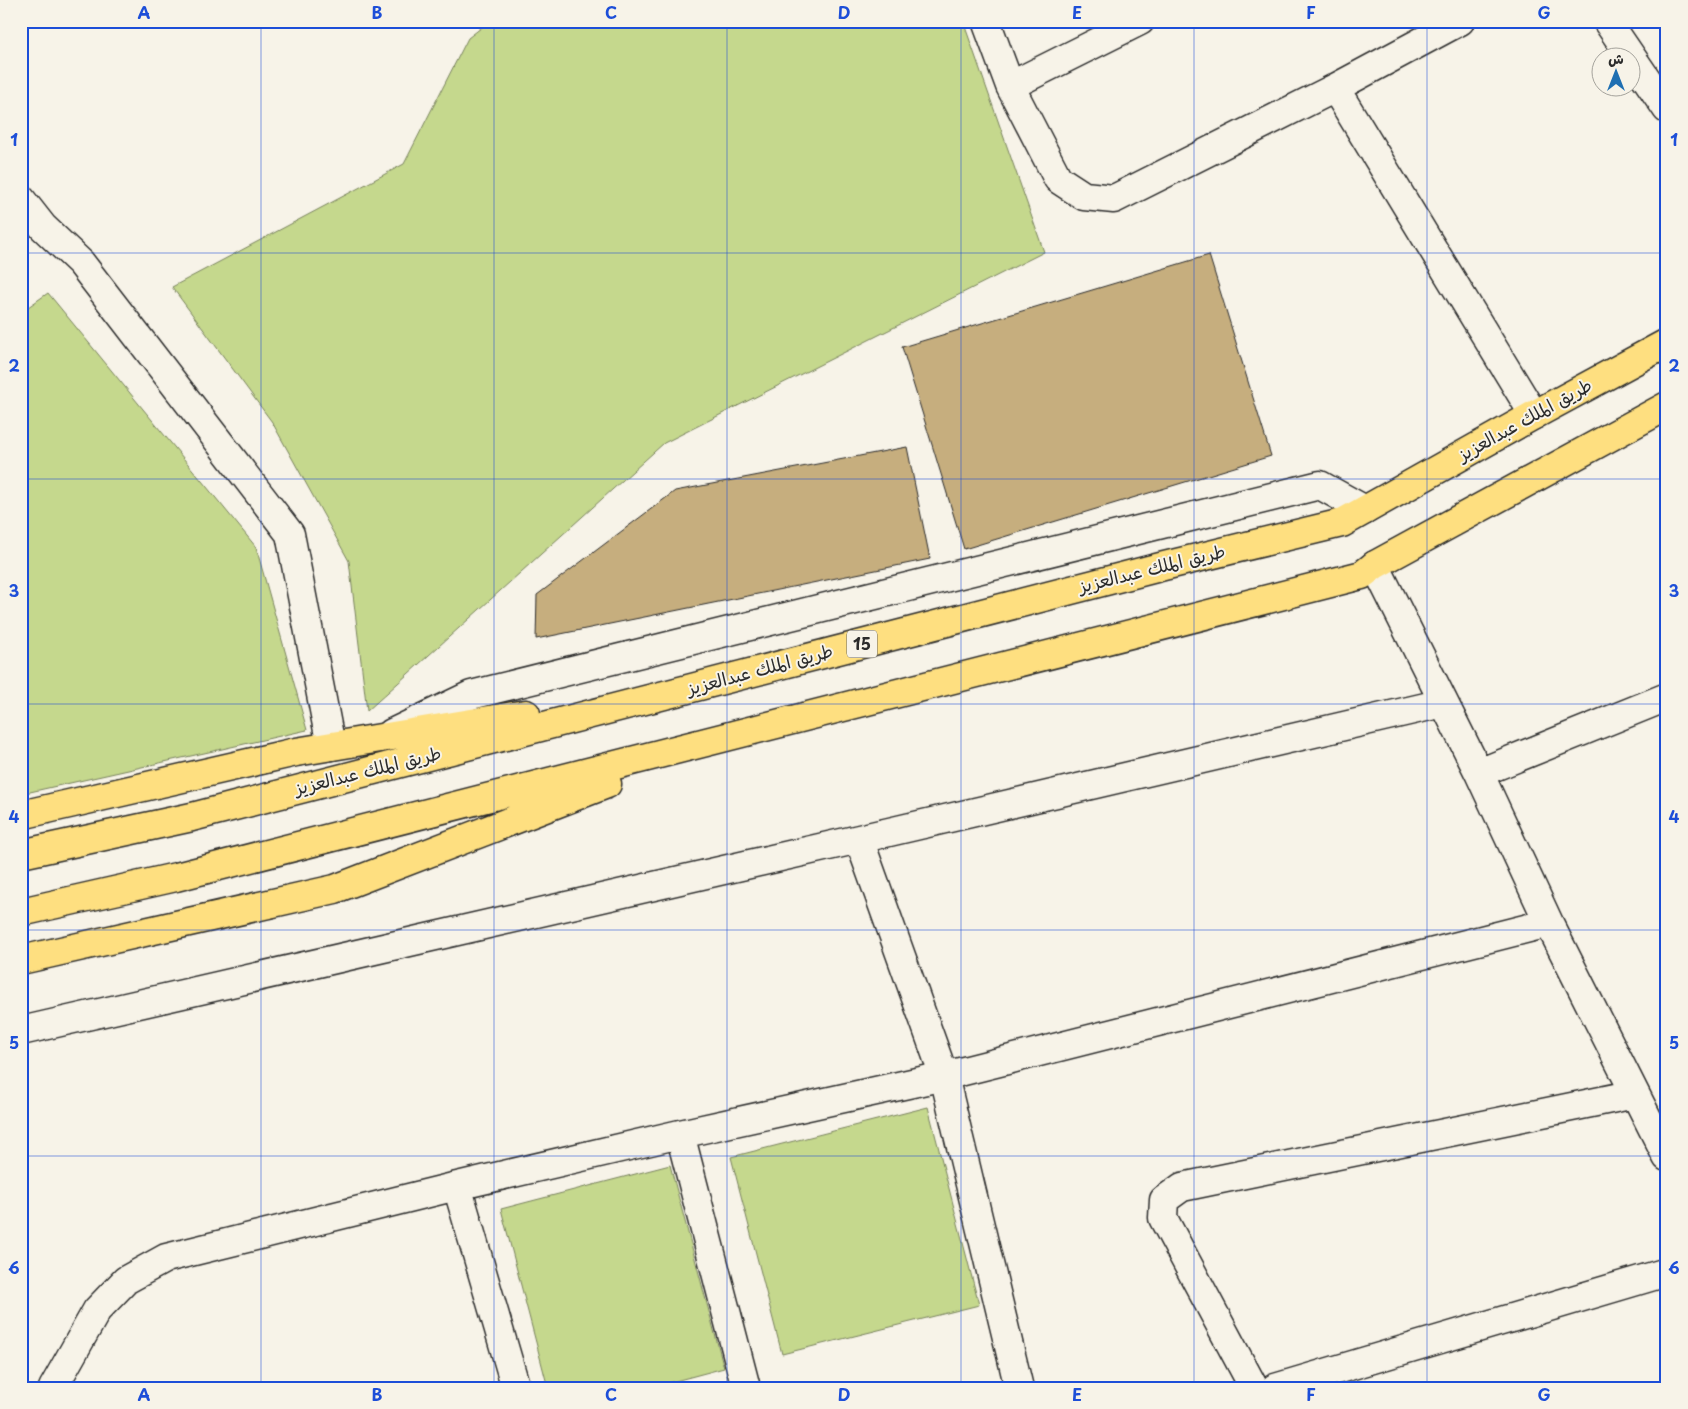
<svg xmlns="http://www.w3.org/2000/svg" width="1688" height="1409" font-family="'Playpen Sans','Playpen Sans Arabic',sans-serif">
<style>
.green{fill:#c5d88d;stroke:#78825c}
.building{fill:#c6ae7e;stroke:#2b2b2b}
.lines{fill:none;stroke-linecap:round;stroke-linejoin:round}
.street-casing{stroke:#2b2b2b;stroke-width:31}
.highway-casing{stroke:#2b2b2b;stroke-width:31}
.street{stroke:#f7f3e8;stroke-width:28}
.highway{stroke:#fedf80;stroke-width:28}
.grid{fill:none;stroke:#1d4ed8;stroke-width:1;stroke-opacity:0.55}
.labels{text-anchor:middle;stroke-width:4;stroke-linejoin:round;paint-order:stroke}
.shield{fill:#f7f3e8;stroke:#686764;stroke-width:1}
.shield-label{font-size:16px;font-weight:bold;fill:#2b2b2b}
.street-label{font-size:18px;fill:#2b2b2b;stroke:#f7f3e8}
.neatline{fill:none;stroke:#1d4ed8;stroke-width:2}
.grid-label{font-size:16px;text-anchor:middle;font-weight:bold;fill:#1d4ed8}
</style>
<rect width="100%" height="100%" fill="#f7f3e8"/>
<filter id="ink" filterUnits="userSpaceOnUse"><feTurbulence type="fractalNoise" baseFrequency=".02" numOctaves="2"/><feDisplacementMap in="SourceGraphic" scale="10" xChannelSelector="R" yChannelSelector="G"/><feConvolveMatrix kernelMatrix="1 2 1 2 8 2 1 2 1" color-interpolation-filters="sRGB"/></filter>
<g filter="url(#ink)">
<path class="green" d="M490 21H963L1044 252 664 443 367 711 349 561 272 422 172 287 404 164 468 38Z
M48 293 256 547 307 730 21 794V312Z
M928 1107 979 1305 782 1354 731 1157Z
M670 1165 724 1368 649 1388H548L501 1209Z"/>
<path class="building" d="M1209 255 1271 456 964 549 902 347Z
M907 447 930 559 536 639 537 595 675 491Z"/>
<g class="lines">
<defs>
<path id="street" d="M986 21 1010 86 1058 179 1084 196 1114 199 1335 88 1460 21
M1607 21 1667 109
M1010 86 1140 21
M1335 88 1534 415
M21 199 43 227 81 263 290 534 331 746
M1375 565 1479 773 1549 923 1667 1157
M392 733 471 695 1320 485 1365 510
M1479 773 1667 697
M859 839 944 1076 1019 1388
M21 1031 859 839 1443 703
M680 1134 746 1388
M457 1186 516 1388
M53 1388 97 1310 126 1280 166 1258 457 1186 680 1134 944 1076 1549 923
M1254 1388 1163 1218 1164 1200 1182 1187 1635 1094
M1275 1388 1667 1272"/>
<path id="highway" d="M21 815 296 752 526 714
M21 854 192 817 1164 566 1342 523 1534 415 1667 343
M21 912 176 877 1362 575 1375 565 1667 406
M21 960 335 889 607 784"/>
</defs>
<use href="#street" class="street-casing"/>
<use href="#highway" class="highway-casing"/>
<use href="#street" class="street"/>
<use href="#highway" class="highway"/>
</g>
</g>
<path class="grid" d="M261 21V1388M494 21V1388M727 21V1388M961 21V1388M1194 21V1388M1427 21V1388M21 253H1667M21 479H1667M21 704H1667M21 930H1667M21 1156H1667"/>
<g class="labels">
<rect class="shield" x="847" y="630.5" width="30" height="27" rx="4"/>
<g class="shield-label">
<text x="862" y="650">15</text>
</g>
<g class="street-label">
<text transform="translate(1525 420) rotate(-29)" y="6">طريق الملك عبدالعزيز</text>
<text transform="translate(1152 569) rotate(-14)" y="6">طريق الملك عبدالعزيز</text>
<text transform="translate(760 670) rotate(-15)" y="6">طريق الملك عبدالعزيز</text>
<text transform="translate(368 771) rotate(-14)" y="6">طريق الملك عبدالعزيز</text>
</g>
</g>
<rect width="1688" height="1409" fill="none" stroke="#f7f3e8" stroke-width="55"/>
<g transform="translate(1616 72)"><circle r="24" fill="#f7f3e8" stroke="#a5a39c"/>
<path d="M0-4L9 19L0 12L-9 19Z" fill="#1f6fb2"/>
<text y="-8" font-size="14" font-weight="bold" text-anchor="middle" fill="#2b2b2b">ش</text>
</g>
<rect x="28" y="28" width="1632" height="1354" class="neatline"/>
<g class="grid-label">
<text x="144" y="19">A</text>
<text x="377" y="19">B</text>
<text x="611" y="19">C</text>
<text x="844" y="19">D</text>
<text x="1077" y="19">E</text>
<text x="1311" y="19">F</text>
<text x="1544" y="19">G</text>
<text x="14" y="146">1</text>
<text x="1674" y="146">1</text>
<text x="14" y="372">2</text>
<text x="1674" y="372">2</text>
<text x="14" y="597">3</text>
<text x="1674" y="597">3</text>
<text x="14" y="823">4</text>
<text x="1674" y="823">4</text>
<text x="14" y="1049">5</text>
<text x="1674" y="1049">5</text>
<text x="14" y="1274">6</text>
<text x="1674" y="1274">6</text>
<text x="144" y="1401">A</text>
<text x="377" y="1401">B</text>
<text x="611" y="1401">C</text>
<text x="844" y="1401">D</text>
<text x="1077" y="1401">E</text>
<text x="1311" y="1401">F</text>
<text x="1544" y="1401">G</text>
</g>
</svg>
